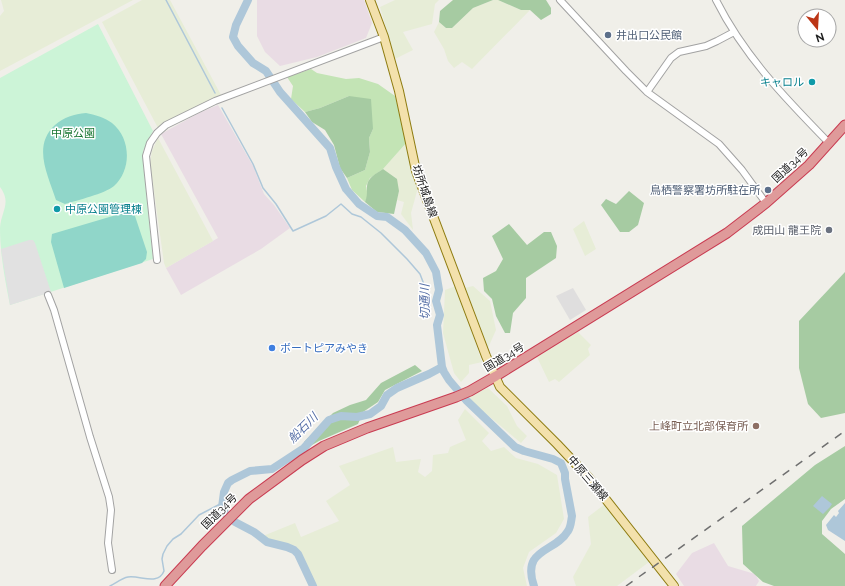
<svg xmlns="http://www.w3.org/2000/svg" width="845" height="586" font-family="Raleway,'Noto Sans JP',sans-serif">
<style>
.residential{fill:#dfdede}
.industrial{fill:#e9dce4}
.farmland{fill:#e7edd7}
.grass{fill:#c3e4b5}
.forest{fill:#a6cba2}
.park{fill:#ccf4d7}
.pitch{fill:#90d6c9}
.parking{fill:#e1e1e1}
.water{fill:#aec7d9}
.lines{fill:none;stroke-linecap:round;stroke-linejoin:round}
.stream{stroke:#aec7d9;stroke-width:1.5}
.river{stroke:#aec7d9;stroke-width:8}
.minor-casing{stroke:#a2a2a2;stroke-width:8}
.major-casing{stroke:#8e7c11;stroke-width:10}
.highway-casing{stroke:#c93b51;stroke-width:11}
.minor{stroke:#fff;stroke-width:6}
.major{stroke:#f3e1ac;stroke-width:8}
.highway{stroke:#df9a9a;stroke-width:9}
.rail{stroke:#6f6f6f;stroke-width:1.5;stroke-dasharray:8 8;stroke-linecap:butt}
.service-dot{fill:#5c6f8a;stroke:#fff;stroke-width:1.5}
.culture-dot{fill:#0f9aa8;stroke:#fff;stroke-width:1.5}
.worship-dot{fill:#6b7280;stroke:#fff;stroke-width:1.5}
.shop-dot{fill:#3f7fe0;stroke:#fff;stroke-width:1.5}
.education-dot{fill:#8d6e63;stroke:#fff;stroke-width:1.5}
.labels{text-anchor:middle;stroke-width:3;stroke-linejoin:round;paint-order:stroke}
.service-label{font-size:11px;fill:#4e5e75;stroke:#fff;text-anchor:start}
.culture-label{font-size:11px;fill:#0d838f;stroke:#fff;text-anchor:end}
.park-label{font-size:11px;fill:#187632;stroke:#fff}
.street-label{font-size:11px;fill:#212121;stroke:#fff}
.worship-label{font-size:11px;fill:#5b616d;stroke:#fff;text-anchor:end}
.shop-label{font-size:11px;fill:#366cbe;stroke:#fff;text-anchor:start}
.education-label{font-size:11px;fill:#785e54;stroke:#fff;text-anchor:end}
.water-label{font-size:12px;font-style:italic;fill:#5770a7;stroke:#fff}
</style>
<rect width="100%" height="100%" fill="#f0efe9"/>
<path class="residential" d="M573 288 586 310 570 320 556 296Z"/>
<path class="industrial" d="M257 0H364L372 23 366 38 317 57 280 66 265 52 257 36Z
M218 105 253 166 264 194 274 205 290 228 261 249 181 295 166 268 218 238 161 134 199 113Z
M714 543 728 566 755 574 759 581 756 586H684L676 574 692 553Z"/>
<path class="farmland" d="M1 0H133L0 71V16L4 11Z
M142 0H170L221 95 158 128 102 22Z
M395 0H439L435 4 432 24 403 32 413 50 395 59 380 7Z
M493 0H498L521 10H530L472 69 462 62 454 68 448 61 444 49 434 32 439 22 446 28H452L473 8Z
M158 138 213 241 166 268 164 263 150 163 152 151Z
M407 142 419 184 411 213 413 230 401 214 404 202 397 200 399 191 383 169Z
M584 221 596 249 585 256 573 229Z
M456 286 482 362 469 365V373L461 382 454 373 443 333 445 290Z
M473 286 490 301 496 330 488 348 465 288Z
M578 332 591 345 588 349 590 355 559 382 555 379 549 382 537 357Z
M488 388 507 406 517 426 527 436 521 443 466 397Z
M465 409 489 433 482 441 491 451 504 447 516 458 538 464 557 475 564 519 556 533 529 552 523 568 527 586H317L311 576 296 546 269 540 263 536 295 523 301 537 339 521 326 501 350 485 339 466 393 447 396 462 421 459 418 472 425 477 432 471 433 455 448 453 450 447 466 440 458 420Z
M605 504 649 562 617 586H576L573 577 591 544 588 517Z"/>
<path class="grass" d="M311 69 317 73 346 79 359 78 378 84 395 96 407 142 383 169 370 178 366 186 368 196 365 202 352 190 347 178 365 170 370 152 369 138 373 129 349 96 320 108 305 112 291 99 293 86 287 77Z"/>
<path class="forest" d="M453 0H493L473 8 452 28H446L439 22 440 11Z
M498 0H546L551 8V14L541 20 530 10H521Z
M349 96 371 99 373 129 369 138 370 152 365 170 347 178 340 168 334 145 325 130 312 122 305 112 320 108Z
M383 169 397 179 399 191 394 214 377 212 365 202C367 197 367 194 367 189 366 178 376 174 383 169Z
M629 191 644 203 638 225 629 232H620L601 205 606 199 616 204Z
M509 224 527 245 544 232H551L557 246 556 258 526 278V298L513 313 510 333H505L496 316 492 299 484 291 483 278 496 271 503 259 492 236Z
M845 272V413L821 418 808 404 799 368V321Z
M415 365 422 371 385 390 378 402 363 412 358 424 319 441 305 449 304 442 333 413 350 405 366 400 381 383Z
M845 446V499L831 509 822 521V534L845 554V586H774L763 582 743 564 742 526 815 465Z"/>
<path class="park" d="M98 24 153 131 143 151V162L153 259 10 305C5 280 0 254 0 228 1 211 12 203 0 187V78Z"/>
<path class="pitch" d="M86 113C95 115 104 117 112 123 131 138 132 170 114 186 104 194 78 200 65 204L56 200C48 175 32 146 55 125 64 117 74 114 86 113Z
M133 210 147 252 146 259 142 263 64 288 51 242 52 234Z"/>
<path class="parking" d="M29 240H33L35 243 51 292 10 305 1 249Z"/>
<path class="water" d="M822 496 832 504 830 507 823 514 813 506Z
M845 503V541L828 530 826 525 834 515 836 517 839 513 838 511Z"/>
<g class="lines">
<path class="stream" d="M166 0 215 93
M222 108 253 164 263 188 276 204 293 231 326 216 341 204 352 214 361 217 381 233 407 259 420 274 425 287 427 299
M110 586C116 583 122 578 128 577 140 575 158 586 164 571L162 559 163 554 167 546 173 539 181 534 199 515 222 503"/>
<path class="river" d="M248 0 236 25 233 37 238 46 253 63 266 71 280 92 330 148 336 167 346 189 359 204 377 216 387 217 405 230 426 253 436 272 439 290 436 301 440 315 437 325 442 367 444 372 449 380 466 400 515 447 524 451 553 459 561 463 565 473V479L572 516C571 521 571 527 568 531 555 553 521 548 534 586
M225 513 222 507 224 492 228 483 232 480 250 471 272 469 304 448 329 420 341 416 357 417 370 414 381 406 387 395 397 388 429 374 442 367
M235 522 254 532 267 542 287 547 294 550 298 554 313 586"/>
<defs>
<path id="minor" d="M560 0 626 71 647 92 719 144 742 170 766 203
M716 0C744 56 786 99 829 143
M647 92 671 58 679 52 706 46 717 41 734 32
M157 260 146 156 150 143 157 133 166 125 215 101 384 37
M48 295 54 310 90 437 109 497 111 510 108 543 112 570"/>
<path id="major" d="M370 0 384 37 399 91 416 171 486 356 500 387 557 444 589 478 674 586"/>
<path id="highway" d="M165 586 202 546 249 499 302 460 324 446 367 428 456 397 470 391 496 376 727 233 766 203 809 165 845 125"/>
</defs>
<use href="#minor" class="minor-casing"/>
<use href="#major" class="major-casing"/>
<use href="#highway" class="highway-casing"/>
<use href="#minor" class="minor"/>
<use href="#major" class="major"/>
<use href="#highway" class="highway"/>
<path class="rail" d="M626 586 845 431"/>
</g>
<g class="service-dot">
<circle cx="608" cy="35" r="4"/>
<circle cx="768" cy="190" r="4"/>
</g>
<g class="culture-dot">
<circle cx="812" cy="82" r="4"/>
<circle cx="57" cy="209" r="4"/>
</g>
<circle class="worship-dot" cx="829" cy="230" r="4"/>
<circle class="shop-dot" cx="272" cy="348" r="4"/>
<circle class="education-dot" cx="756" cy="426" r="4"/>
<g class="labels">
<g class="service-label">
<text x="616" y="39">井出口公民館</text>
<text x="760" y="194" text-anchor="end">鳥栖警察署坊所駐在所</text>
</g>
<g class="culture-label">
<text x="804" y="86">キャロル</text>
<text x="65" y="213" text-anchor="start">中原公園管理棟</text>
</g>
<g class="park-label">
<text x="73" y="137">中原公園</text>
</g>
<g class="street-label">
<text transform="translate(790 165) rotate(-43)" y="4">国道34号</text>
<text transform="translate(425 191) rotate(71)" y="4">坊所城島線</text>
<text transform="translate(504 357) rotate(-31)" y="4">国道34号</text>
<text transform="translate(588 478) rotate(49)" y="4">中原三瀬線</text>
<text transform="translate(219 511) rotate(-45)" y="4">国道34号</text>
</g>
<g class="worship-label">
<text x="821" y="234">成田山 龍王院</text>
</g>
<g class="shop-label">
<text x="280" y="352">ボートピアみやき</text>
</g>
<g class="education-label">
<text x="748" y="430">上峰町立北部保育所</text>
</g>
<g class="water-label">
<text transform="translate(425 302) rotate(-91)" y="4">切通川</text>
<text transform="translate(303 428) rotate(-45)" y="4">船石川</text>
</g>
</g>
<g transform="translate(817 28) rotate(162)"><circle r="19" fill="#ffffff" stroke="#a6a6a6"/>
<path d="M0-3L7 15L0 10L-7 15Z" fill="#bc3616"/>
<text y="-6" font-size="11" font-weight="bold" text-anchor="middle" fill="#212121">N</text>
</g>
</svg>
